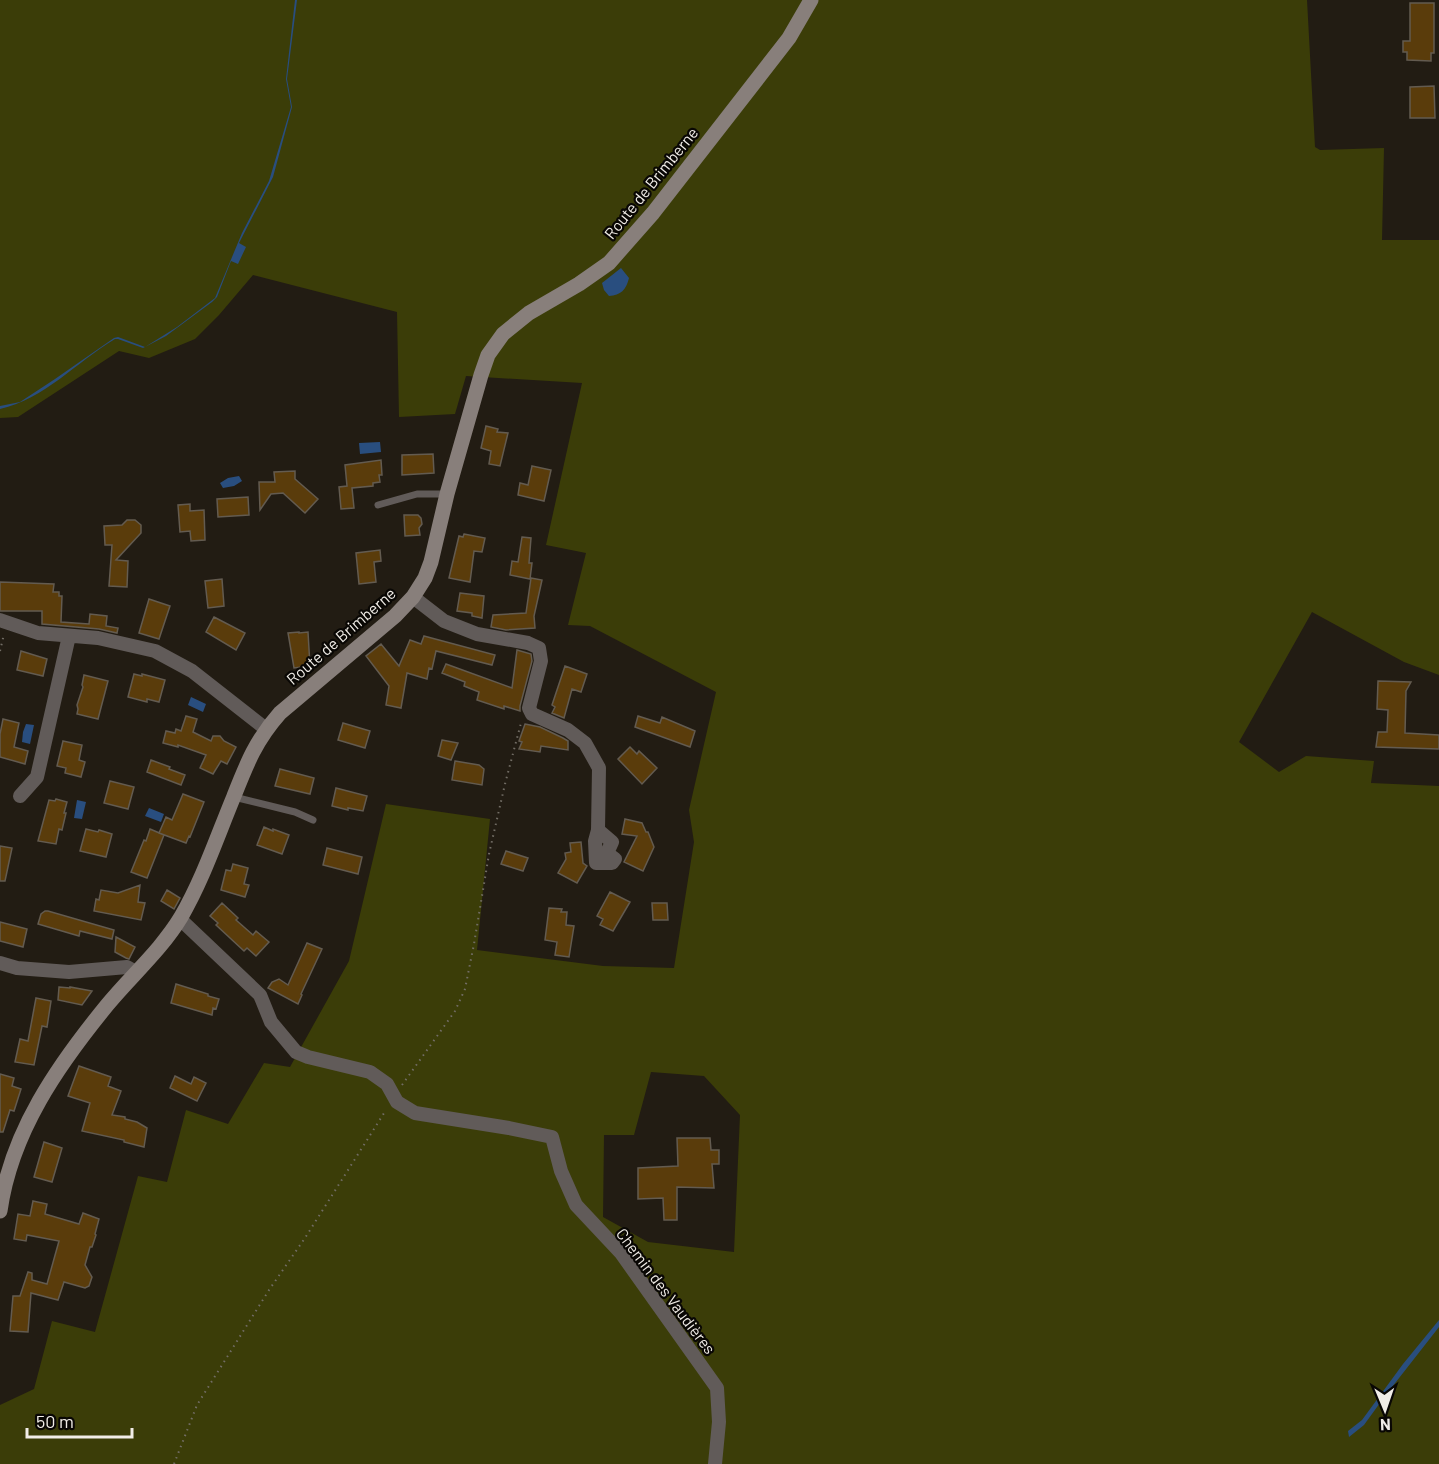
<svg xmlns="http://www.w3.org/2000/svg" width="1439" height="1464" font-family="Barlow,sans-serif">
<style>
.green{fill:#3b3d08;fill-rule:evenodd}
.water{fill:#294e7f}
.building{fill:#5a3c0b;stroke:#635b50;stroke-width:1.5}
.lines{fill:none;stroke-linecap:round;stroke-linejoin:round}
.path{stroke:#726d65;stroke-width:2;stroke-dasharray:1.5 4.5;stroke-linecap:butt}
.lane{stroke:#615b59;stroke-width:7}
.street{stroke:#615b59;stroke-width:14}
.secondary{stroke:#887f7b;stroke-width:15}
.labels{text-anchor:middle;stroke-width:4.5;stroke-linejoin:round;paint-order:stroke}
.street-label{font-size:16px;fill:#f1ede7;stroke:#090704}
</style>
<rect width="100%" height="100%" fill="#221c13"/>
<path class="green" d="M0 0H1307L1315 147 1320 150 1384 148 1382 240H1439V675L1404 662 1312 612 1239 742 1279 772 1306 756 1374 761 1371 783 1439 786V1464H0V1405L34 1389 52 1321 95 1332 138 1176 167 1182 186 1110 228 1124 264 1063 290 1067 349 961 386 804 490 819 477 950 603 966 674 968 694 842 689 810 716 692 590 626 568 625 586 553 546 545 582 383 466 376 455 414 399 417 397 312 253 275 219 315 195 339 149 358 119 351 18 417 0 418ZM651 1072 704 1076 740 1115 734 1252 648 1242 603 1217 604 1135H634Z"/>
<path class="water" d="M295 0H297L287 79 292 107 273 177 239 243 246 247 238 264 231 261 217 297 212 302 166 336 145 347 143 348 118 339H115C76 362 45 399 0 409V406L20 402 55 379 114 338 118 337 145 347 177 327 215 298 242 233 269 181 291 107 286 79Z
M621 268 629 278C626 290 621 295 609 296L604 290 602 283Z
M380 442 381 452 360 454 359 443Z
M239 476 242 481 234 486 223 488 220 483 228 478Z
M191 697 206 704 203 712 188 705Z
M26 724 34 725 30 744 22 742 23 732Z
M77 800 86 802 82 819 74 818Z
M149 808 164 814 161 822 145 816Z
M1439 1320V1327L1385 1396 1364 1425 1349 1437 1348 1431 1362 1420 1403 1364Z"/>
<path class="building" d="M1410 3H1434V53H1431V61L1407 60V52H1403V41H1410Z
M1434 86 1435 118H1410V87Z
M486 426 498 429 497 432 508 433 500 466 489 464 491 451 481 448Z
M433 454 434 473 402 475V455Z
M381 460 382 475H379L380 482 373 483V486L352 488 354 508 341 509 339 487 347 486 345 465Z
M532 466 551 470 544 501 518 495 520 483 528 485Z
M295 471V479L318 499 305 513 283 493 271 494 260 510 259 482H275L274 472Z
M248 497 249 515 218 517 217 499Z
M190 504V511L204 510 205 540 191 541 190 531 180 532 178 505Z
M404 515H418L421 518 422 524 419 528 420 535 405 536Z
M127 520H135L141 525V533L116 560 128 561 127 587 109 586 112 545H105L104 526 122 525Z
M464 534 485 538 482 552 474 551 470 582 449 578 459 536 463 537Z
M522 537 531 538 529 563H532L530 579 510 575 512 561 518 562Z
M380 550 381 561 374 562 376 582 359 584 356 553Z
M531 578 542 580 534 616 535 628 506 630 491 627 493 615 526 613Z
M222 579 224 606 208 608 205 581Z
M0 582 54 584 53 592H59V596H62L61 622 89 624 90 614 107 616 106 626 118 628 117 633 99 629 42 624V611H0Z
M460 593 484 596 482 618 472 616V613L457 611Z
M149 599 170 606 159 639 139 633Z
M214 617 245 633 236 650 206 632Z
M299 632V633L308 632 310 666 294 668 288 633Z
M424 636 495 655 492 665 436 651 432 669 429 668 427 679 407 673 401 708 386 705 389 686 366 656 381 644 399 666 410 640 421 644Z
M517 650 531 654 532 661 520 706V711L504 706V709L477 700 479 692 464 686 465 682 442 673 446 664 512 688Z
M21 651 47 659 43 676 17 670Z
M565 666 587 674 581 692 572 689 564 718 552 713 555 707 552 705Z
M134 674 142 676V674L165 680 159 702 147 699V702L128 697Z
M84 675 108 681 98 719 77 714 78 709 77 705 83 687 82 685Z
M1378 681 1411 682 1406 691 1405 733 1439 735V749L1376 747 1378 732H1387L1388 710 1377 709Z
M186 716 197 719 193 732 211 741 213 736H220L224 741 236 747 227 764 221 761 213 774 200 768 206 755 178 745V747L163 743 166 731 175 733 176 729 181 731Z
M638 716 660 723 662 717 695 731 690 747 635 727Z
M3 719 19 723 14 747 28 751 25 764 0 757V734Z
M343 723 370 731 365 748 338 740Z
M525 724 540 727 563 738 568 741V750L541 746 540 752 519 749 522 742 519 741Z
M442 740 458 743 451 760 438 756Z
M63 741 82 745 79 760 85 762 81 777 65 773 66 768 57 766Z
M630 747 637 754 639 751 657 768 642 784 618 759Z
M151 760 170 767 169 769 185 775 181 785 147 772Z
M455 761 479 765 484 769 482 785 452 780Z
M280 769 314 778 310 794 275 786Z
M110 781 134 787 128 809 104 803Z
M336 788 367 796 363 811 348 808V810L332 806Z
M183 794 204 802 190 837 189 836 186 843 159 833 166 817 172 820Z
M56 799 67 802 64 813H66L62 830 59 829 56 844 38 841 49 800 55 801Z
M625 819 642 823 646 832H648L654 847 643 871 624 862 637 836 622 834Z
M264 827 273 831V829L289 835 282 854 257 845Z
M86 829 98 832 99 830 112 834 106 857 80 851Z
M150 829 164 835 147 878 131 872 144 840 146 841Z
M581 842 583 863 587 866 577 883 558 873 566 859 565 853 571 852 570 843Z
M0 846 12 848 5 881H0Z
M327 848 362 857 358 874 323 865Z
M506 851 528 858 523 871 501 864Z
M233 864 248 868 244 884 249 885 245 897 221 890 226 870 231 871Z
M140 885 138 902 145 903 141 920 94 911 96 899 99 900 101 890 118 893Z
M167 890 180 898 174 909 161 901Z
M610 892 630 902 613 931 600 925 603 919 597 916Z
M222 903 238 918 236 920 253 935 256 931 269 942 256 956 247 948 244 951 216 925 218 923 210 916Z
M652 903H667L668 920H653Z
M549 908 562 909 561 912H567L566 925 574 926 569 957 555 955 557 942 545 940Z
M45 911H48L114 930 112 939 80 931 79 936 38 924 41 914Z
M0 922 27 929 23 947 0 941Z
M116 937 135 947 129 959 126 958 115 952Z
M307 943 322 949 301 994 302 995 298 1004 268 988 272 982 279 979 288 985Z
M176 984 208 994V996L219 999 216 1009 213 1008 212 1015 171 1003Z
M59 987 70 988V987L92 991 82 1005 58 1000Z
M36 998 51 1001 47 1027 42 1026 34 1065 15 1062 20 1039 28 1041Z
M79 1066 111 1077 108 1086 121 1091 112 1115 125 1117V1119L137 1122 147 1128 144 1147 124 1142V1140L82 1131 90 1103 68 1096Z
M0 1074 14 1078 12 1086 21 1089 14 1111 10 1110 3 1132H0Z
M175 1076 191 1084 194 1077 206 1083 197 1101 170 1088Z
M677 1138H710L711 1150H719V1164H712L714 1188 677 1187V1220H664L663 1198 638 1199V1168L678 1166Z
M44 1142 62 1148 52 1182 34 1177Z
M33 1201 47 1204 45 1214 79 1224 83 1213 99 1219 95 1234 96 1235 92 1247H90L85 1265 92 1277 89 1286 85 1288 64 1282 58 1300 31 1293 28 1332 10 1331 13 1296H20L28 1272 32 1273V1280L47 1284 59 1241 27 1235 26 1241 14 1239 18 1214 30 1216Z"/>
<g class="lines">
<path class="path" d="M0 651 4 634
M402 1085 455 1011 465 989 474 944 489 854 505 784 521 723
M174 1464 197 1405 269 1290 305 1238 386 1110"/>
<path class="lane" d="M378 505 417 494H447
M234 797 295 812 313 820"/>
<path class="street" d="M413 597 444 621 477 634 528 643 539 648 541 661 529 708 532 714 568 730 585 743 599 768 598 830 595 841 596 863H612L615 859 607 853 612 842 598 830
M0 620 38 633 98 638 155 651 192 671 266 729
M20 796 37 777 69 636
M180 919 260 995 271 1022 296 1052 308 1057 370 1072 387 1084 397 1102 415 1113 509 1128 552 1137 561 1171 576 1205 621 1253 717 1388 719 1422 715 1464
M0 963 17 968 69 972 127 967 136 972"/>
<path class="secondary" d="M0 1211C11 1132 58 1065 108 1004 132 975 161 950 181 917 203 879 217 837 234 796 247 763 256 740 280 713L395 616 413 597 425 578 431 562 447 494 481 375 488 355 503 334 529 313 579 284 609 263 653 213 789 38 811 0"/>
</g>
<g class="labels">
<g class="street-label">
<text transform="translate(651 183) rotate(-51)" y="6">Route de Brimberne</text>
<text transform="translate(341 636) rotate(-41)" y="6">Route de Brimberne</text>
<text transform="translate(666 1291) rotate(53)" y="6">Chemin des Vaudières</text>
</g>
</g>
<g transform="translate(1385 1410) rotate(178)" stroke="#090704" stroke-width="4.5" paint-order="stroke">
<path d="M0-4.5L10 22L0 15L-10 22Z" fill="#f1ede7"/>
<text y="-9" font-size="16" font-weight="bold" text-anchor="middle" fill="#f1ede7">N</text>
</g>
<path d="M27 1428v9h105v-9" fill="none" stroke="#f1ede7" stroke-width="3"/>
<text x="36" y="1428" font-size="18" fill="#f1ede7" stroke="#090704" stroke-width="4.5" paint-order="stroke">50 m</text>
</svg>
